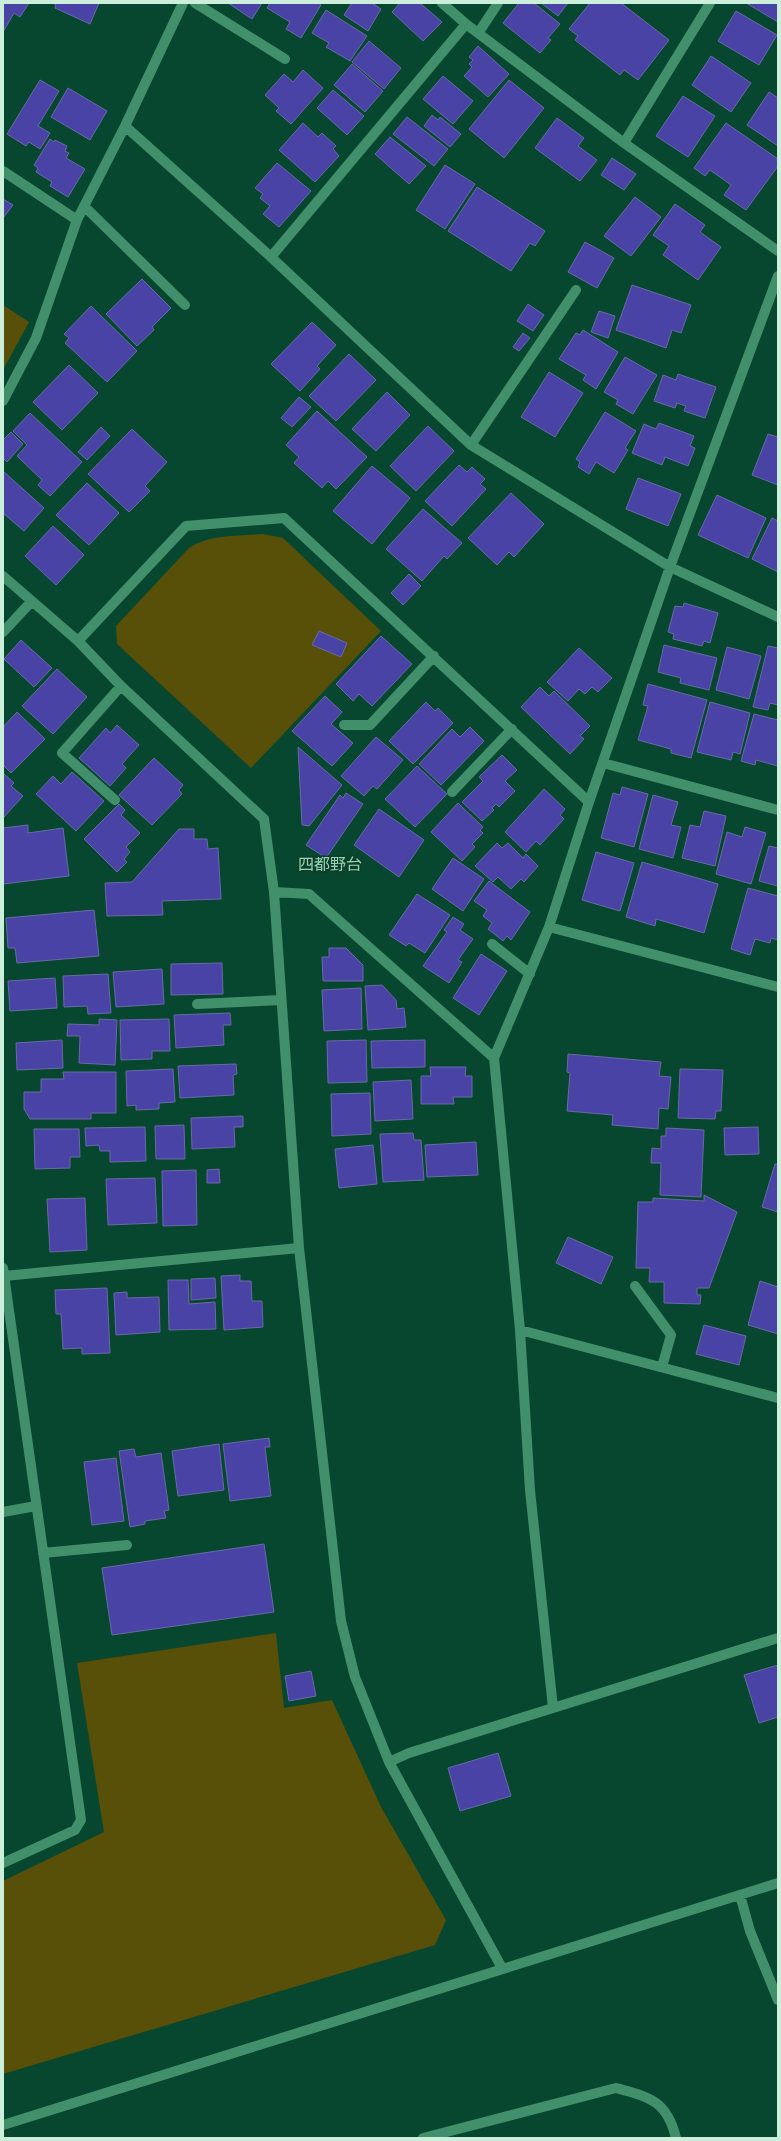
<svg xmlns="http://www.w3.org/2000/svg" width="781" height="2141" font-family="'Golos Text','Noto Sans JP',sans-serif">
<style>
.green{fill:#584f08}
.building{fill:#4a43a6;stroke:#686aa6}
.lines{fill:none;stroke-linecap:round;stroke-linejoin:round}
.minor{stroke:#42906b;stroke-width:10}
.labels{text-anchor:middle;stroke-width:3;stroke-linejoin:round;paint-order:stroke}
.quarter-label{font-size:16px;fill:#8ed9b3;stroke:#123a28}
</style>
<rect width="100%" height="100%" fill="#07472f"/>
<path class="green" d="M3 305 29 322 3 370Z
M263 534 283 538 381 631 251 768 117 644 116 626 189 548C210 534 238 536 263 534Z
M276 1633 284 1708 332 1700 381 1807 446 1920 435 1945 3 2074V1881L104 1832 77 1663Z"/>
<path class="building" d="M3 3H29L20 17 14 13 3 32Z
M53 3H99L90 24 55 8 56 5Z
M228 3H262L252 19Z
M270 3H318L321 5 301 38 286 29 290 22 267 8Z
M352 3H372L381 9 368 31 344 15Z
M400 3H420L442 22 423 41 392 12Z
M519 3H534L560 24 548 38 551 40 540 53 503 23Z
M541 3H568L558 16Z
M590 3H621L669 40 638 80 624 70 620 75 575 40 578 36 569 29Z
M746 3H778V22Z
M326 10 367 36 350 61 326 47 329 43 312 33Z
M736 11 777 35 759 65 718 41Z
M369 41 401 68 384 89 352 62Z
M478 46 509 74 488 97 464 76 472 67 469 64 473 60 469 57Z
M711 56 751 83 731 112 692 85Z
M352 64 383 91 365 112 334 85Z
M303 70 323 88 291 124 276 111 279 108 265 95 284 74 293 82Z
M443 76 473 101 453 124 423 99Z
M40 80 59 91 38 126 50 133 40 149 29 142 26 146 7 134Z
M509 80 544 108 504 158 469 129Z
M68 88 107 111 90 140 51 117Z
M333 90 364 116 347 135 317 108Z
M769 92 778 98V146L747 125Z
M683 96 715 116 688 157 656 136Z
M432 115 438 120 440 117 461 134 450 147 424 126Z
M407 117 448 149 434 166 393 134Z
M557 118 584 138 578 146 597 160 580 181 535 148Z
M303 123 318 137 322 133 336 146 333 149 339 156 315 182 279 150Z
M726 123 778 159V166L746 210 724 195 731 185 710 170 705 176 694 168Z
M390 137 426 166 409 184 375 154Z
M50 139 54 142 55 140 67 146 65 151 69 153 66 158 85 169 68 197 50 186 52 182 36 172 38 168 34 165Z
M612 158 636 174 624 190 601 175Z
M277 163 311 191 279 227 263 214 270 206 260 198 263 194 255 188Z
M445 165 475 184 445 229 416 210Z
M477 187 545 231 535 246 530 243 511 271 448 231Z
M635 197 661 217 631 256 604 236Z
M3 199 13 205 3 218Z
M675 204 705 225 700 232 721 247 698 280 663 255 669 246 653 235Z
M585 242 614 258 597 288 568 272Z
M142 279 171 308 152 327 154 330 137 346 106 314Z
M632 285 691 305 681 333 672 330 666 348 616 330Z
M528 304 544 315 533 331 517 321Z
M91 306 137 351 107 382 65 343 69 338 64 334Z
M599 311 615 316 608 338 591 332Z
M312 322 336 345 317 366 320 369 300 391 271 364Z
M583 330 618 352 596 389 583 380 586 375 559 359 576 333 580 335Z
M523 333 530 338 519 351 513 347Z
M349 354 376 380 336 421 309 396Z
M625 357 657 375 633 414 616 404 618 400 604 392Z
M69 365 98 393 62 430 33 402Z
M549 372 583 393 555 437 521 417Z
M678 374 716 387 705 418 684 411 686 406 677 403 675 408 654 401 663 375 676 380Z
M387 392 410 415 376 451 352 429Z
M299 397 311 407 292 427 281 418Z
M317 411 367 457 336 489 328 481 322 488 294 463 299 457 286 445Z
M605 412 636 431 625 448 628 450 614 473 596 462 589 474 578 467 580 462 576 459Z
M30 413 82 462 50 496 38 485 42 480 17 456 27 445 13 431Z
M659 423 694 436 690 446 695 448 688 466 665 457 662 465 632 453 644 424 656 429Z
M428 426 454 451 416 491 390 466Z
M101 427 110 436 87 460 78 452Z
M132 429 167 462 145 486 150 491 129 512 88 474Z
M11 432 23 444 7 462 3 458V440Z
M768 434 778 437V485L752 475Z
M459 465 467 472 472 467 485 479 480 484 486 489 452 526 425 501Z
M372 466 410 498 372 544 333 511Z
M3 471 44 508 24 531 3 513Z
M638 478 681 494 668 526 626 509Z
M87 483 119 513 89 545 56 515Z
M511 493 544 524 514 557 509 552 497 565 468 538Z
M717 495 766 518 748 558 698 535Z
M423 509 462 543 447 559 444 556 422 581 386 549Z
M772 518 778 521V572L752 559Z
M53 526 84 555 56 585 25 556Z
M409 574 421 586 403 605 391 593Z
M684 603 718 613 710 643 704 641 702 646 673 639 674 634 668 632 675 606 683 607Z
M319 631 347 643 341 657 312 645Z
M381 636 412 664 372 706 359 694 353 701 336 684Z
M21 640 52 668 34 687 4 659Z
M664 645 717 658 709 690 680 683 681 678 658 672Z
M768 646 778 648V705L770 703 768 710 753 707Z
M727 647 761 656 749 699 716 690Z
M579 648 612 678 598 692 592 687 585 694 579 689 568 701 547 682Z
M57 669 87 697 53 734 22 706Z
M648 684 707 700 691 758 671 753V749L638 740 648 706 643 705Z
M540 687 549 696 554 691 590 726 580 736 584 739 570 754 521 707Z
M325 696 342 712 331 724 353 743 332 766 292 731Z
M426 702 435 711 438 708 453 723 413 764 389 741Z
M710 702 750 713 740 754 733 752 731 760 697 752Z
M17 712 45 739 11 773 3 765V727Z
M754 714 778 720V766L756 760 755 765 741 761Z
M117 725 139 745 122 764 126 768 110 786 79 758 106 728 110 733Z
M470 727 484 741 441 785 419 764 452 729 460 737Z
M376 737 403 760 377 789 373 786 364 796 341 776Z
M298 747 342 785 309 826 302 825Z
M502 755 517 770 505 781 515 791 499 807 496 804 492 808 494 810 482 821 462 802 483 781 479 777Z
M154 758 183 785 179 790 182 794 152 825 119 795Z
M417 766 447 794 415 827 385 799Z
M72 772 104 801 76 831 36 794 53 776 61 784Z
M3 773 14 783 11 786 23 796 3 818Z
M622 787 648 794 634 847 601 838 613 793 620 795Z
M544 789 565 809 560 815 564 819 540 845 536 841 526 852 505 832Z
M346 793 363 804 326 858 306 845 340 795 343 798Z
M653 795 678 802 671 825 681 827 673 858 639 849Z
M458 803 483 827 480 830 483 833 472 844 475 847 462 861 431 832Z
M119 804 125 810 121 815 140 833 126 847 130 852 124 859 127 862 117 872 84 839Z
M379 809 424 840 399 877 354 845Z
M704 811 726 816 715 866 682 858 690 825 700 827Z
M28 825V833L63 828 69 876 3 884V828Z
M745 827 766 833 751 884 716 874 727 832 742 837Z
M179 829H194V839H207L208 849 218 848 221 899 162 901 163 915 107 916 105 883 132 882Z
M497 843 502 848 508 843 523 858 526 854 538 866 524 882 521 879 511 889 498 877 493 882 475 866Z
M769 846 778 848V886L759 881Z
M596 852 634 863 620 911 582 900Z
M453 858 484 879 463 911 432 889Z
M642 862 718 884 704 933 656 919 655 926 626 917Z
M489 881 530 912 511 940 507 936 503 941 488 929 492 923 483 916 487 910 474 901Z
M748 888 778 896V940L771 938 770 943 755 939 750 955 731 949Z
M417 894 450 915 425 953 409 943 406 946 389 935Z
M94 910 99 956 17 963 15 948H8L6 918Z
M453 917 464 924 460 930 473 939 458 960 462 962 449 983 423 966 447 932 444 930Z
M329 948H346L363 965V981H323L322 957H329Z
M481 954 507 971 479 1015 453 998Z
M222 963 223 994 171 995V964Z
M162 969 164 1004 116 1007 113 972Z
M108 974 111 1013 88 1014 87 1006 64 1007 63 976Z
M55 978 57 1008 10 1011 8 981Z
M382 985 396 1000 397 1009 404 1008 406 1027 368 1030 365 986Z
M361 988 362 1029 324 1031 322 990Z
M230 1013 231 1025H223L224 1045 176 1048 174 1015Z
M99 1019 117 1020 115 1065 79 1063 80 1036H67L68 1024 99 1025Z
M169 1019 170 1051H152V1059L121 1060 120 1020Z
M62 1040 63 1068 17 1070 16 1043Z
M366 1040 367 1082 328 1083 327 1041Z
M425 1040V1067L372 1068 371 1041Z
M568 1054 661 1062 659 1076 671 1077 668 1109 659 1108 658 1129 612 1125 613 1115 567 1111 570 1073 567 1072Z
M236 1064 237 1074 233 1075 234 1095 180 1098 178 1066Z
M430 1067H466L465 1076H472V1097H453L454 1104H421V1076H431Z
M173 1069 175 1102 159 1103V1109L136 1110V1105L127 1106 126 1071Z
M680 1069 723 1070 721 1111H716L715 1119 678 1118Z
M63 1072H116V1113H91V1119H30L24 1109V1092H41V1079H64Z
M411 1080 413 1119 375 1121 373 1082Z
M370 1093 371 1134 332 1136 331 1094Z
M243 1116V1127H234L235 1147 192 1149 191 1118Z
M184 1125 185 1159H156L155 1126Z
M145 1127 146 1161 110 1162V1151H100L99 1145 86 1146 85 1128Z
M758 1127 759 1154 725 1155 724 1128Z
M666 1128 704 1130 701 1197 660 1195 661 1163H651L652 1148 661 1149V1136H666Z
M34 1129H79L80 1157H70V1168L35 1169Z
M413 1133 414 1140H421L424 1180 383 1182 380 1134Z
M476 1142 478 1175 427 1177 425 1145Z
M373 1145 377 1184 339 1188 335 1149Z
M775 1164H778V1212L762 1207Z
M219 1169 220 1183H207V1170Z
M196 1170 197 1225 163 1226 162 1171Z
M155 1178 157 1223 108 1225 106 1179Z
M704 1195 737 1212 709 1288H697V1295H701L700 1304 664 1303V1282H649L650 1268H636L638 1202H653V1198L704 1201Z
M85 1198 87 1250 50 1252 47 1199Z
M568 1237 613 1257 601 1284 556 1263Z
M240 1275V1281H251L252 1301H262L263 1327 224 1330 221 1276Z
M215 1278 216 1298 191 1300V1279Z
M168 1280H188L189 1304 215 1302 216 1329 169 1330Z
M760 1281 778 1287V1334L748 1325Z
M107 1288 110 1353 82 1354V1348L63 1349 61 1314H56L55 1290Z
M127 1292V1298L159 1297 160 1332 116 1335 114 1293Z
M704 1325 746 1336 739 1365 696 1354Z
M269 1438 270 1447H265L271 1496 230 1501 223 1444Z
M219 1444 224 1490 178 1496 172 1451Z
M134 1449 136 1457 161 1453 169 1510 164 1511 166 1518 145 1521V1524L130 1527 119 1451Z
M116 1458 124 1521 92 1525 84 1462Z
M264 1544 274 1612 112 1635 102 1568Z
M778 1665V1717L759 1723 744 1675Z
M311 1671 316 1696 289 1701 285 1676Z
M498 1753 511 1796 460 1811 448 1768Z"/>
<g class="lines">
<path class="minor" d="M195 3 285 59
M442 3 466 24 624 143 778 251
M479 32 498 3
M125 126 271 257 471 445 670 567 778 617
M624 143 710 3
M3 171 77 220
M84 206 185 305
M271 257 466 24
M3 401 36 338 77 220 125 126 183 3
M471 445 576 290
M3 576 78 641 121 686 264 819 274 892 299 1248 341 1621 355 1677 389 1762 502 1968
M3 632 31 602
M78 641 186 526 284 518 589 802
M344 725H370L434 656
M603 763 778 810
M452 792 512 729
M115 800 62 753 121 686
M274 892 309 894 494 1058
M549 927 778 987
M492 944 530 974
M197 1004 281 1000
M3 1268 81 1820 75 1830 3 1863
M4 1276 299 1248
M635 1286 671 1335 662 1367
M520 1330 778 1398
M3 1512 36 1506
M43 1553 127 1545
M553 1708 778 1638
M389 1762 409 1753 553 1708 530 1490 520 1330 494 1058 549 927 589 802 670 567 778 276
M740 1895 750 1931 778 2000
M3 2125 778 1883
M423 2138 616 2088C650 2097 667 2101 676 2138"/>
</g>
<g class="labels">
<g class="quarter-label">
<text x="330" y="870">四都野台</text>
</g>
</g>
<rect width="781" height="2141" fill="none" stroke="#cbefdb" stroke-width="8"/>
</svg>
